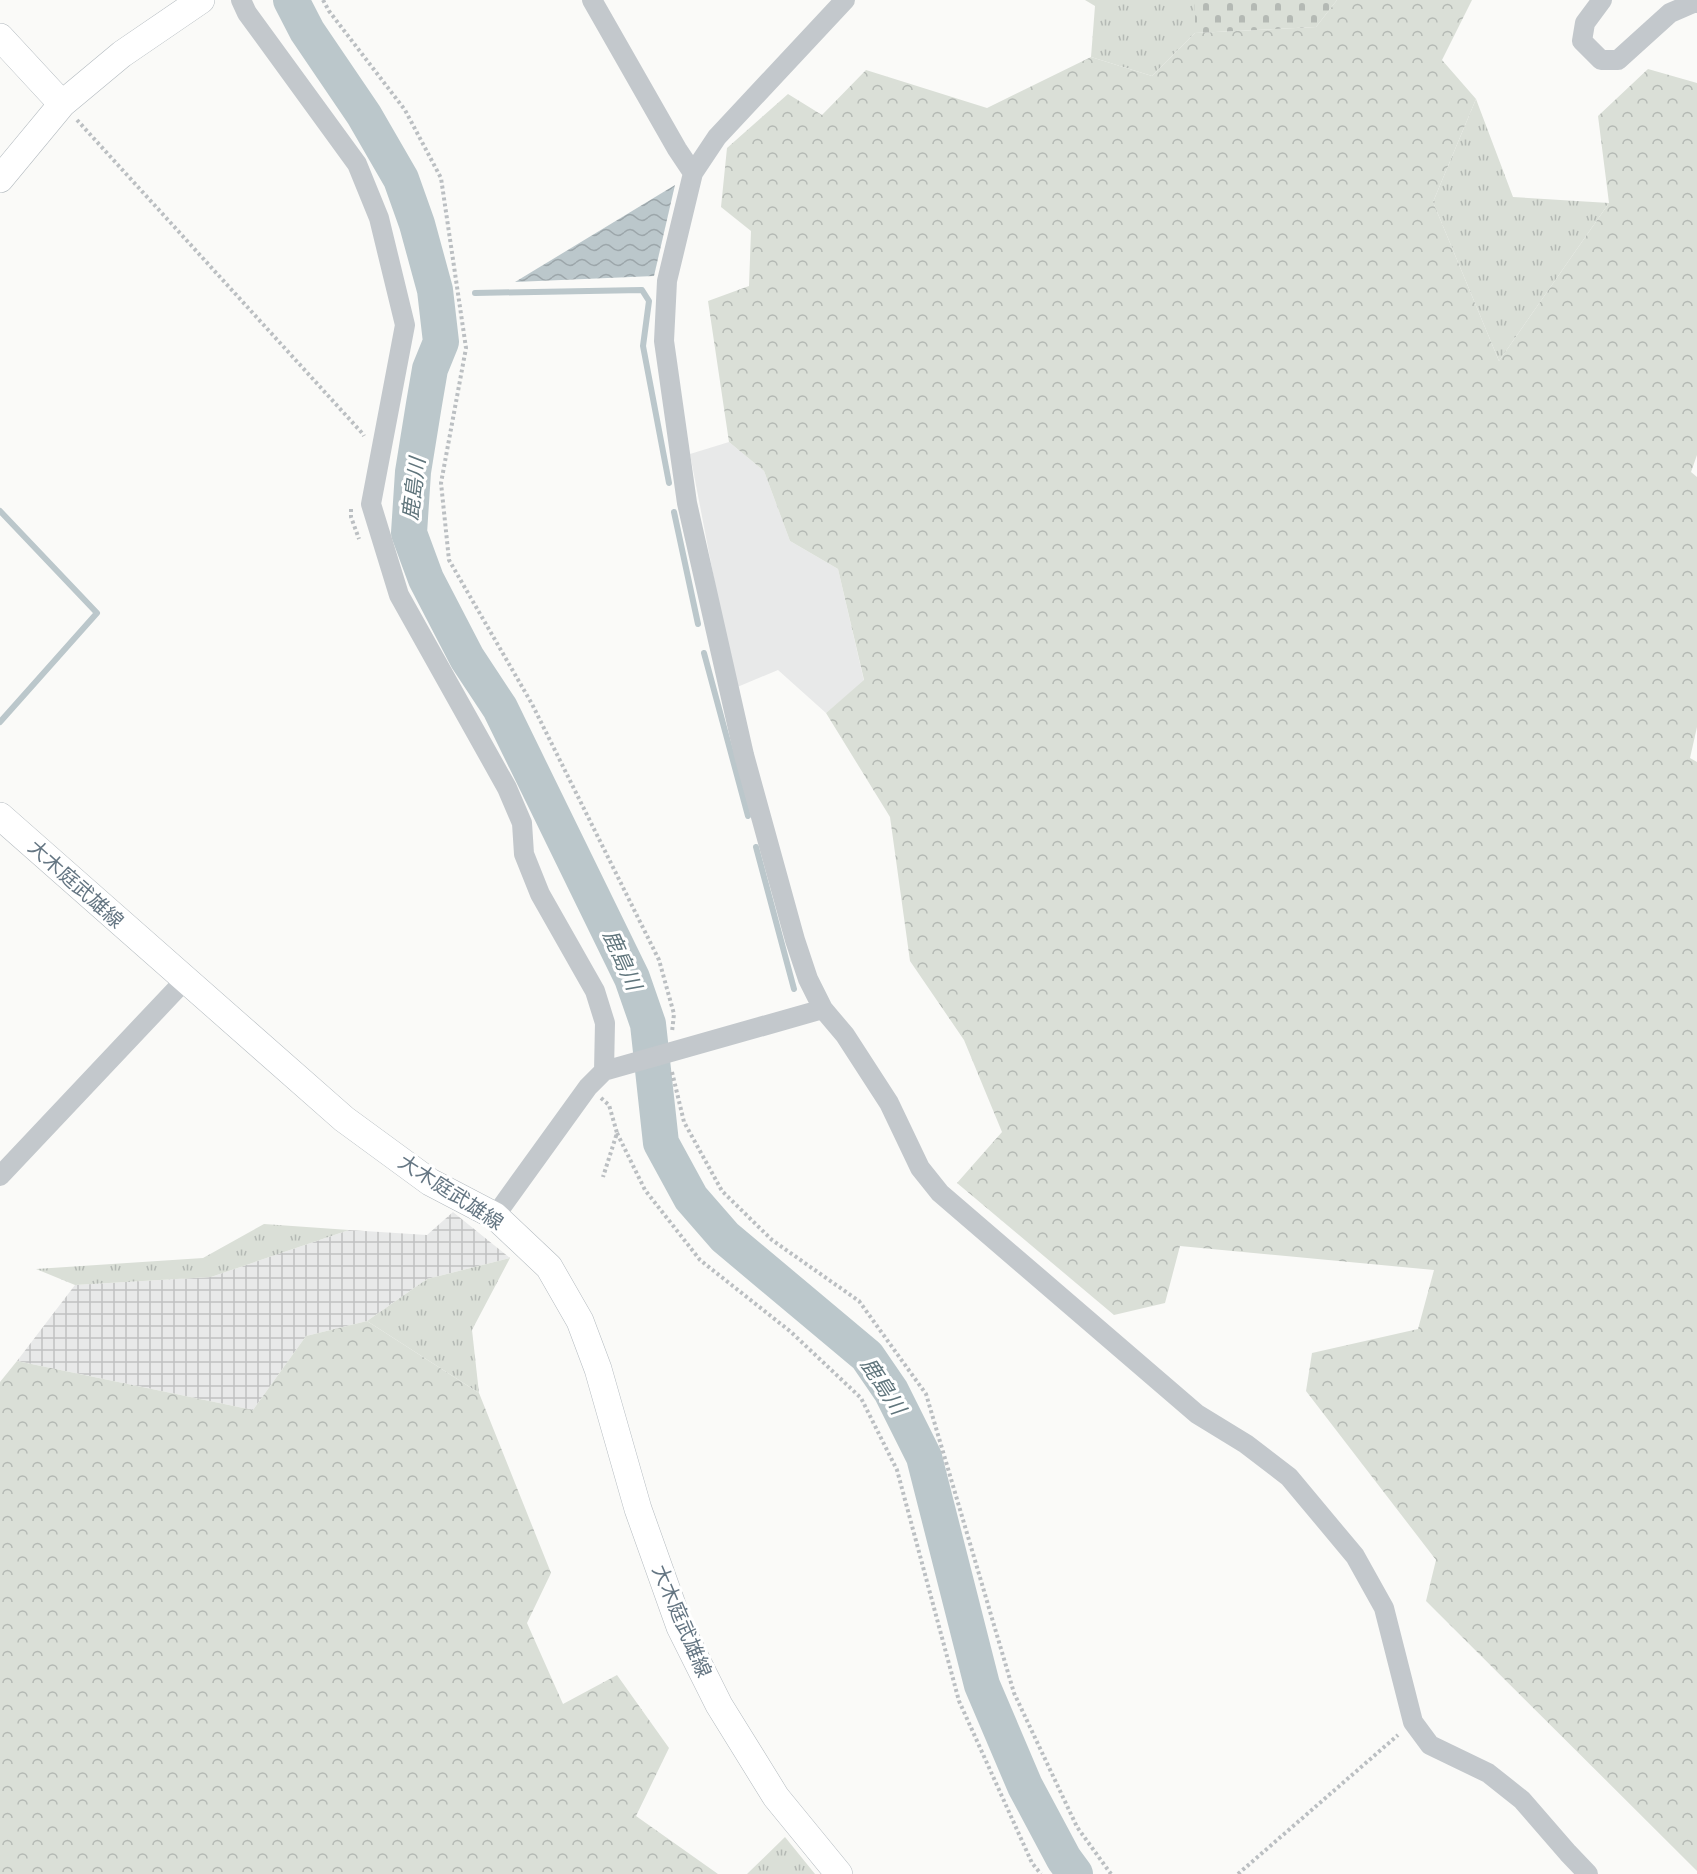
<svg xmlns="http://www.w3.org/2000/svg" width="1697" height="1874" font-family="'Asap Condensed','Noto Sans JP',sans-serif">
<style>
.built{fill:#e8e9e9}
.industrial{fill:url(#industrial-grid)}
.grass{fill:url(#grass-tufts)}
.forest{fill:url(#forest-crowns)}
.cemetery{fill:url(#cemetery-stones)}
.water{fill:url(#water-waves)}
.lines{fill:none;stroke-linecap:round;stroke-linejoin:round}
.stream{stroke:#bbc7cb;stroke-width:6}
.river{stroke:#bbc7cb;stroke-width:36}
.secondary-casing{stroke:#b3babf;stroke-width:28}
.path{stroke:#bbbfc2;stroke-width:4;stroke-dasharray:3 3;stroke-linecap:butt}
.street{stroke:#c3c8cc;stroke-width:20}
.secondary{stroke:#fff;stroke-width:27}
.labels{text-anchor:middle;stroke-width:6;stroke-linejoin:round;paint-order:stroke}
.street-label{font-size:20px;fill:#657683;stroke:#fff}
.water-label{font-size:21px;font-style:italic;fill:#60757c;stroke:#fff}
</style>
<defs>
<pattern id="industrial-grid" width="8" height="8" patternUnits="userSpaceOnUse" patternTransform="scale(1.5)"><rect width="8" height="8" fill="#e8e9e9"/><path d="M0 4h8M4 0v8" fill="none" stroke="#c0c1c2"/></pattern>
<pattern id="grass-tufts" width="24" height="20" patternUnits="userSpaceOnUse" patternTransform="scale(1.5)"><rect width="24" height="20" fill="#dadfd7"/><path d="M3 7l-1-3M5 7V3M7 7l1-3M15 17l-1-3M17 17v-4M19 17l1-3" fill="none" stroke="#b4b9b4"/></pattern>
<pattern id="forest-crowns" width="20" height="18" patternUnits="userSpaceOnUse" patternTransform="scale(1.5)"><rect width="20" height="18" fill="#dadfd7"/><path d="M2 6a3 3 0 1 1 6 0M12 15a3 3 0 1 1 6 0" fill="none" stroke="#b4b9b4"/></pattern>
<pattern id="cemetery-stones" width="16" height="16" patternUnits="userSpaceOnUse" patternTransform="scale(1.5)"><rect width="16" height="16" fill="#dadfd7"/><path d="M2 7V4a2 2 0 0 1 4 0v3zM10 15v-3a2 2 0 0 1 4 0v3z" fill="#b4b9b4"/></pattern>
<pattern id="water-waves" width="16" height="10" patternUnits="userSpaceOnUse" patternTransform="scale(1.5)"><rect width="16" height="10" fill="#bbc7cb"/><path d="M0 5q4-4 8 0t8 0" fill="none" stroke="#9ca6aa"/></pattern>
</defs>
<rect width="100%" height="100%" fill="#fafaf8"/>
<path class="built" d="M729 442 764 471 790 541 838 569 864 681 826 713 778 670 735 688 690 454Z"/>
<path class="industrial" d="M453 1212 510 1258 427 1279 367 1321 306 1336 253 1410 17 1361 75 1285 211 1277 349 1230 427 1235Z"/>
<path class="grass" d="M1085 0H1195V33L1152 76 1091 57 1095 6Z
M1476 99 1513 197 1609 203 1499 361 1433 202Z
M264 1224 349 1230 211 1277 75 1285 36 1269 203 1258Z
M510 1258 472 1330 479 1393 367 1321 427 1279Z
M785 1837 815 1874H747Z"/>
<path class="forest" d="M1337 0H1472L1442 60 1476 99 1433 202 1499 361 1609 203 1598 116 1648 69 1697 83V455L1691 472 1697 477V727L1690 758 1697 762V1871L1426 1601 1436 1560 1306 1391 1312 1353 1418 1329 1434 1270 1180 1246 1165 1303 1114 1315 957 1183 1002 1132 964 1040 910 961 890 817 826 713 864 680 838 569 790 541 764 471 729 442 708 301 749 286 751 231 721 207 727 148 788 94 822 115 866 70 987 108 1091 57 1152 76 1195 33 1316 27Z
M367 1321 479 1393 551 1573 527 1623 563 1704 617 1675 669 1748 636 1816 718 1874H0V1382L17 1361 253 1410 306 1336Z"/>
<path class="cemetery" d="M1195 0H1337L1316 27 1195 33Z"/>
<path class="water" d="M675 185 654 276 515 282Z"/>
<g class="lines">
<path class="stream" d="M435 290 449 292
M475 293 642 290 649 301 643 346 669 483
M0 511 97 613 0 722
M674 512 698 624
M704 653 748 816
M756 847 794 989"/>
<path class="river" d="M291 0 307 31 364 115 401 179 417 224 435 290 441 342 430 369 424 404 413 472 409 533 426 579 467 658 500 708 632 978 648 1024 661 1143 691 1198 725 1237 867 1356 891 1391 924 1457 982 1685 1025 1786 1064 1859 1075 1874"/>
<defs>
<path id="secondary" d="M0 37 62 104
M0 179 62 104 122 54 201 0
M0 816 344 1119 430 1182 495 1216 549 1267 580 1321 598 1369 638 1509 680 1627 719 1705 776 1797 839 1874"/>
</defs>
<use href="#secondary" class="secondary-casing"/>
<path class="path" d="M323 0 329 11 405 110 441 178 466 348 441 483 449 560 532 704 659 960 674 1014 672 1032
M77 120 363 434 364 436
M351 509V517L359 539
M672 1072 684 1122 722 1191 772 1240 859 1301 926 1394 1014 1693 1077 1827 1111 1874
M601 1098 609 1105 617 1133 603 1177
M617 1133 645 1190 700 1260 791 1332 861 1398 897 1470 959 1701 1032 1863 1041 1874
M1238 1874 1398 1735"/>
<path class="street" d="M241 0 247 13 357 164 379 218 405 325 371 504 399 595 507 788 522 823 524 854 540 894 595 991 605 1023 604 1071
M592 0 677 149 693 173
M845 0 717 137 693 173 667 281 664 341 687 503 744 755 795 940 808 979 823 1009 845 1035 889 1103 920 1168 940 1193 1197 1414 1246 1444 1289 1477 1355 1556 1384 1608 1413 1722 1430 1745 1488 1773 1522 1800 1568 1853 1588 1874
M1602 0 1585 23 1582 41 1601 60H1618L1670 13 1693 3H1697
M0 1176 185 980
M495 1216 588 1087 604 1071 823 1009"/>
<use href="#secondary" class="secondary"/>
</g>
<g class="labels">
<g class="street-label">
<text transform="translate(76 884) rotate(42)" y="7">大木庭武雄線</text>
<text transform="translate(451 1192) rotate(33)" y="7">大木庭武雄線</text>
<text transform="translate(682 1621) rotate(67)" y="7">大木庭武雄線</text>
</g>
<g class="water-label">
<text transform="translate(414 489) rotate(-83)" y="7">鹿島川</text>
<text transform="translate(622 960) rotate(66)" y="7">鹿島川</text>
<text transform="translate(883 1386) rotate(57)" y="7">鹿島川</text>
</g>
</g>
</svg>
